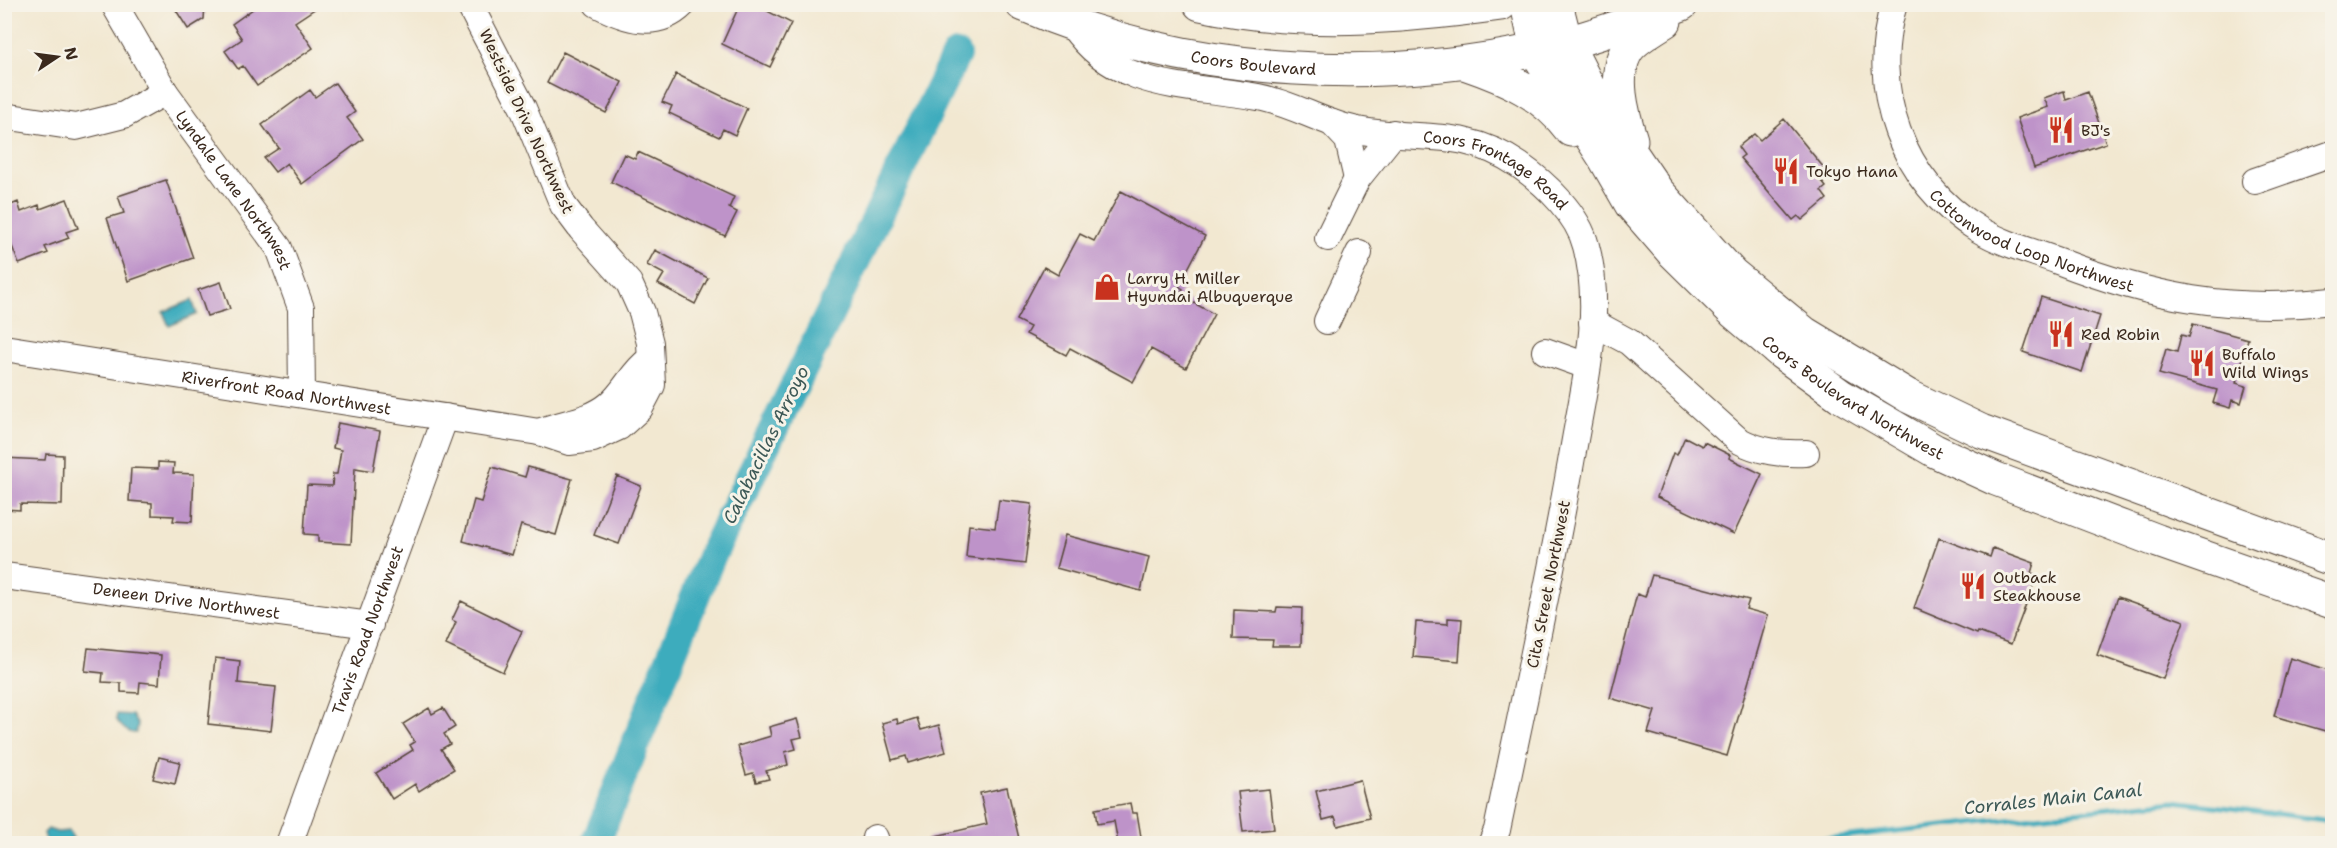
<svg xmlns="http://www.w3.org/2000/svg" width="2337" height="848" font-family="'Shantell Sans',sans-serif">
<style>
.water{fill:#3eacbd;stroke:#3c6b6e;stroke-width:1.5}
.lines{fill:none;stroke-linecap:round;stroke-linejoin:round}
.stream{stroke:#3eacbd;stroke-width:5}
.river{stroke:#3eacbd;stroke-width:30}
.building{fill:#be93c9}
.minor-casing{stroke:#564639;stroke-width:28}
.major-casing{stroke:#564639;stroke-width:35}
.minor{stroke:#fff;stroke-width:26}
.major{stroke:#fff;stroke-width:33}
.labels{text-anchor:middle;stroke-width:6;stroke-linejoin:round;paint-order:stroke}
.street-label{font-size:16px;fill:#3b2a1e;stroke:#f7f3e8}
.poi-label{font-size:16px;fill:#3b2a1e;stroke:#f7f3e8;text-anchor:start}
.water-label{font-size:18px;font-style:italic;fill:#3c5856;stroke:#f7f3e8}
</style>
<rect width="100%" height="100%" fill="#f7f3e8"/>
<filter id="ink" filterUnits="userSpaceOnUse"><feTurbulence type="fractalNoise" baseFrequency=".0167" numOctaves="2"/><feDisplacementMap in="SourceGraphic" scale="12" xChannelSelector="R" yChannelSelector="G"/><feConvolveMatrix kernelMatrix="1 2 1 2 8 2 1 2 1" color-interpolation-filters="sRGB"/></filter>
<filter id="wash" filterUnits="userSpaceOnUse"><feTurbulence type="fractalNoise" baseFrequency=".008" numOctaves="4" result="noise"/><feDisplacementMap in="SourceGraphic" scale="24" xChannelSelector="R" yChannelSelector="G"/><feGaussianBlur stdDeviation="1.35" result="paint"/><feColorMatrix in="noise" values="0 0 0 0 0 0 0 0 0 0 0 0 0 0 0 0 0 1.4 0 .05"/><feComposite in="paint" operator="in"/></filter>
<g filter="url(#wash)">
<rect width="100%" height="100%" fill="#f2e8d1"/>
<path class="water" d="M192 300 197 314 169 326 163 312Z
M117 714 132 715 138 725 136 733C128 734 120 726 116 719Z
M48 829 57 832 69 831 73 838 72 843H46L44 833Z"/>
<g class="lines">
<path class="stream" d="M1777 844 2174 801 2332 821"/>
<path class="river" d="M595 844 711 557 956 55"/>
</g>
<g id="blocks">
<path class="building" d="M172 4H205L204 19 188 29Z
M260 4H322L295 22 313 48 257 86 243 66 238 69 225 51 242 39 232 24Z
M740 4H768L765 10 791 23 770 67 722 44Z
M563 52 622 82 606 113 547 83Z
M676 74 747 108 735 135 723 129 719 137 669 113 672 106 662 102Z
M335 83 355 112 347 118 363 139 302 184 287 163 275 172 264 158 279 148 262 125 310 90 315 97Z
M2064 91 2066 100 2088 92 2106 143 2034 168 2017 118 2048 107 2044 98Z
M1784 119 1824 168 1816 175 1826 187 1821 191 1827 199 1802 220 1798 216 1793 220 1740 158 1744 155 1738 147 1754 134 1760 140Z
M638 152 734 197 729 208 737 212 725 236 611 182 624 154 635 159Z
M166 180 193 258 128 281 107 218 124 213 118 196Z
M1121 191 1205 236 1179 286 1183 289 1179 295 1214 314 1186 368 1151 349 1133 382 1070 348 1066 355 1026 334 1030 327 1016 320 1044 267 1058 275 1080 234 1094 241Z
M67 199 78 228 66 232 69 238 45 247 48 253 19 264 4 226V208L18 202 21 212 39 205 40 209Z
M655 250 708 278 695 304 658 284 664 274 647 265Z
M221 282 230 309 207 316 198 290Z
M2041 297 2100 316 2082 372 2023 352Z
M2193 324 2248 339 2236 383 2246 386 2241 403 2232 400 2230 408 2213 403 2217 390 2159 374 2166 349 2177 352 2181 335 2189 337Z
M338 423 380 431 373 471 355 468 351 544 318 542V535L304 534 307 485 332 486 333 474H337L341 450 333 448Z
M1685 437 1702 446 1704 442 1730 455 1729 458 1762 474 1734 534 1657 497 1673 453 1677 455Z
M46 454 63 455 62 505 20 504V510L4 509V458L45 460Z
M158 462 174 463 173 473 194 474 192 522 173 521 174 516 152 515V503L129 501 131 468 158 469Z
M492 467 525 477 528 467 572 479 556 535 521 525 512 555 463 541 474 500 481 502Z
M617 476 641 486 619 544 594 535Z
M999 500 1032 504 1025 564 966 557 969 525 995 528Z
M1065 535 1149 557 1141 591 1056 568Z
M1939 538 1990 557 1993 548 2034 563 2031 573 2037 575 2011 644 1978 632 1977 634 1914 608Z
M1652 575 1749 600 1746 609 1768 615 1727 756 1648 733 1655 711 1610 698 1637 594 1645 597Z
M2118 597 2184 621 2163 679 2097 655Z
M461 601 522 631 503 672 446 645 456 622 452 620Z
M1277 607 1302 608 1301 646H1272L1273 640 1233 639 1234 610 1276 612Z
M1448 618 1462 619 1459 661 1413 657 1416 622 1448 624Z
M88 648 161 655 159 684 140 682 139 693 121 692V683L102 682 103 673 85 671Z
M215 658 240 661 238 683 276 687 271 731 208 724Z
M2290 658 2332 671V733L2274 716Z
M429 708 432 714 443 708 455 727 444 734 450 744 441 749 454 769 419 791 415 784 392 799 376 773 413 750 410 745 415 742 403 724Z
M917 718 921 730 939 725 946 752 908 763 906 756 892 760 882 723 897 719 898 724Z
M797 719 802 737 793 739 796 749 785 752 788 765 766 771 769 779 756 782 753 773 746 775 738 746 771 736 769 727Z
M159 757 180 762 175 784 153 779Z
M1360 780 1370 818 1338 826 1335 817 1323 820 1316 791Z
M1007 787 1020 843H928L927 838 987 824 980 793Z
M1269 789 1274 829 1243 832 1238 792Z
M1130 803 1132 813H1137L1142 843H1118L1114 821 1097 824 1095 809Z"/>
</g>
</g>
<g filter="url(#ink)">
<use href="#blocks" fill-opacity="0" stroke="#564639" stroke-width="1.5"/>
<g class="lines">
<defs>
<g id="minor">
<path id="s1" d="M114 4 165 92 279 248 301 308 302 394"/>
<path d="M597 4C625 19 657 30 683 4"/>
<path id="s2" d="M1894 4C1868 88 1902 184 1978 229 2003 244 2031 251 2058 261 2151 297 2232 313 2332 301"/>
<path id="s3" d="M1072 25C1118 92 1186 84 1258 97 1292 103 1320 122 1353 129 1413 143 1461 125 1519 165 1545 183 1578 214 1586 246 1604 313 1584 385 1573 451 1551 578 1523 704 1497 830L1491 844"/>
<path d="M4 116 76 127 124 115 165 92"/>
<path d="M1332 123 1348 140 1357 179"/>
<path d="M2255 181 2332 154"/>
<path d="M1328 238 1357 179 1394 133"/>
<path d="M1327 321 1359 253"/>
<path d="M1592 322 1629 342 1738 440C1760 452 1781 454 1806 453"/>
<path id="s4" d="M4 348 539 432 569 442 593 439 619 427 640 408 652 385 650 343 642 312 629 283 581 229 563 205 523 108 469 4"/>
<path d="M1545 351 1587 366"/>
<path d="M539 432C563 422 588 422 609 405 625 392 632 372 649 360"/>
<path id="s5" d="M4 576 370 625"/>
<path d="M875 838 877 844"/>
<path id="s6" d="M289 844 445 417"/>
</g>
<g id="major">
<path id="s7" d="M1022 4C1189 78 1390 87 1566 43 1605 33 1644 18 1682 4"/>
<path d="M1200 4C1299 26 1401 18 1501 4"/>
<path id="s8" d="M1527 4 1537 50 1543 62 1604 157 1631 204 1671 250 1735 313 1782 353 1841 396 1935 451 1996 479 2158 541 2332 602"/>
<path d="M1556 4 1566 43 1596 102 1657 191 1732 274 1804 333 1908 396 1981 431 2332 559"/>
<path d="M1467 64C1508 78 1544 94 1571 130"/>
<path d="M1631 140C1623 115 1611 74 1628 49 1635 39 1654 28 1665 21"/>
</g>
</defs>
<use href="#minor" class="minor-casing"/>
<use href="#major" class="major-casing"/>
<use href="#minor" class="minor"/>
<use href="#major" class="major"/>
</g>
</g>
<defs>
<symbol id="restaurant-bare" viewBox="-9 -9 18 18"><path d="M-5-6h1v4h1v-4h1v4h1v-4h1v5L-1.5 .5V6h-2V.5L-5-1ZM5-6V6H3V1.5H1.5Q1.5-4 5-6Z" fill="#c8321e" stroke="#f7f3e8" stroke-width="2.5" paint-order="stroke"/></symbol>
<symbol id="shop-bare" viewBox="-9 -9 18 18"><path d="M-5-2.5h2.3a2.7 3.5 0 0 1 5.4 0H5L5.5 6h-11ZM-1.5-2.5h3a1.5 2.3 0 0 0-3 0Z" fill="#c8321e" stroke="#f7f3e8" stroke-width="2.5" paint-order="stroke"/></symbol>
</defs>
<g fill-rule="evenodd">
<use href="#restaurant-bare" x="2042" y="111" width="38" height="38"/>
<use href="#restaurant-bare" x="1767" y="152" width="38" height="38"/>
<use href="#shop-bare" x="1088" y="268" width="38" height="38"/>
<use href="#restaurant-bare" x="2042" y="315" width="38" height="38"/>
<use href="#restaurant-bare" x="2183" y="344" width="38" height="38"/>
<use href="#restaurant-bare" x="1954" y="567" width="38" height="38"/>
</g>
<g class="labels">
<g class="street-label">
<text dy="6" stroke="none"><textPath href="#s7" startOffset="240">Coors Boulevard</textPath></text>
<text transform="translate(527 121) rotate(65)" y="6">Westside Drive Northwest</text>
<text dy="6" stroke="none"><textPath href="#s3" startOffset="460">Coors Frontage Road</textPath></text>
<text dy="6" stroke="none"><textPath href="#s1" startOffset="222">Lyndale Lane Northwest</textPath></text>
<text dy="6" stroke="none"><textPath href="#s2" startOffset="312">Cottonwood Loop Northwest</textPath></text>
<text dy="6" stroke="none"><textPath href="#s4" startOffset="286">Riverfront Road Northwest</textPath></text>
<text dy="6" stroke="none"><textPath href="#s8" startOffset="524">Coors Boulevard Northwest</textPath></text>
<text transform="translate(1548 584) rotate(-79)" y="6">Cita Street Northwest</text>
<text dy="6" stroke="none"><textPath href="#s5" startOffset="184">Deneen Drive Northwest</textPath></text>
<text dy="6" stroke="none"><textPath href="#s6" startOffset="228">Travis Road Northwest</textPath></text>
</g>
<g class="poi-label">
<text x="2081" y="136">BJ's</text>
<text x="1806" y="177">Tokyo Hana</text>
<text x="1127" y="284">Larry H. Miller<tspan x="1127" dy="18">Hyundai Albuquerque</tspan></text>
<text x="2081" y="340">Red Robin</text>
<text x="2222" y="360">Buffalo<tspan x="2222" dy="18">Wild Wings</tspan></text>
<text x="1993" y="583">Outback<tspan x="1993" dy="18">Steakhouse</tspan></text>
</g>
<g class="water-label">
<text transform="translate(766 445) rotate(-64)" y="6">Calabacillas Arroyo</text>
<text transform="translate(2053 799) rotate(-6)" y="6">Corrales Main Canal</text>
</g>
</g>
<rect width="2337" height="848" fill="none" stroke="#f7f3e8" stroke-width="24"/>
<g transform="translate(57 57) rotate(77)" stroke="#f7f3e8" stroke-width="4.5" paint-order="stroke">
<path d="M0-4.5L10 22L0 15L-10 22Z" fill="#3b2a1e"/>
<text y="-9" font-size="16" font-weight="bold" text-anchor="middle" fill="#3b2a1e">N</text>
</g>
</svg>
